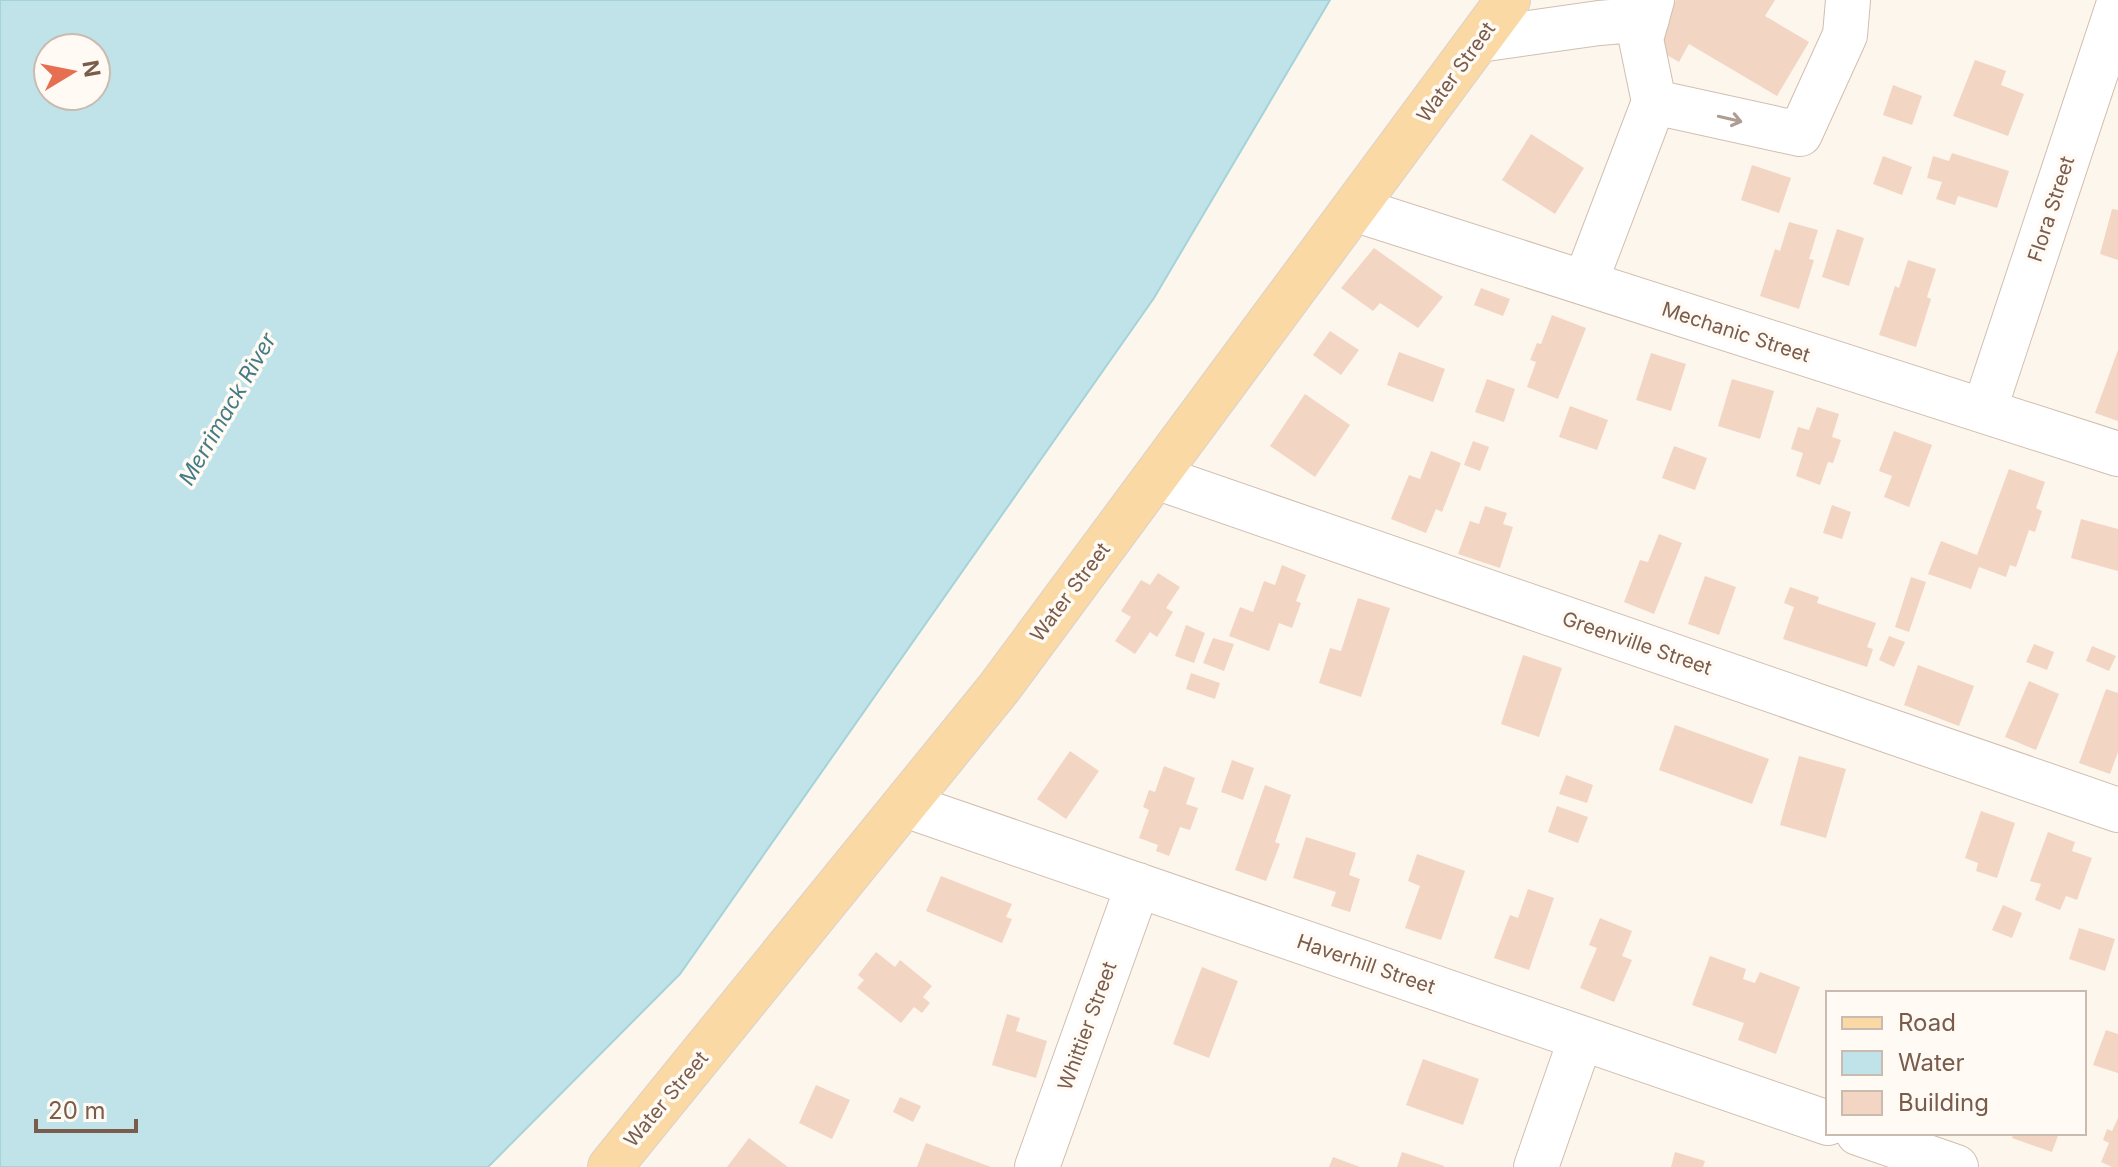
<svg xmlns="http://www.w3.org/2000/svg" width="2118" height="1167" font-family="Inter,sans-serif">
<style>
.water{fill:#bfe3e8;stroke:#a5d3da;stroke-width:2;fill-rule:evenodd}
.building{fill:#f3d5c3}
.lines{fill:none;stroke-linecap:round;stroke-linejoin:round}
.minor-casing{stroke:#d1beb0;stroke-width:46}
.major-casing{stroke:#dad1cd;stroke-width:46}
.minor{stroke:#fff;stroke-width:44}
.major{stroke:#fbd9a5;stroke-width:44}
.oneway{stroke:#af9d94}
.labels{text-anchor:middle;stroke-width:7;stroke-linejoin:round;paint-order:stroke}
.street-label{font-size:20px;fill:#7a5c4d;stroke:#fffaf3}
.water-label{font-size:22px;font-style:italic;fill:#437c86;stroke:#fffaf3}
</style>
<rect width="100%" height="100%" fill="#fdf6ec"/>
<path class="water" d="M0 0H1330L1154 298 680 974 488 1167H0ZM48 48H96V96H48Z"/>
<path class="building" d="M1676 0H1775L1765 16 1809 42 1777 96 1689 44 1679 62 1650 45Z
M1975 60 2006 71 2001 85 2024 94 2008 136 1953 116Z
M1893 85 1922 96 1912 125 1883 115Z
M1531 134 1584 168 1555 214 1502 180Z
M1952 153 2009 171 1997 208 1958 196 1955 205 1936 199 1942 182 1927 178 1933 156 1949 161Z
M1883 156 1912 167 1902 195 1873 184Z
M1752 165 1791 178 1779 213 1741 200Z
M2112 209 2118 210V260L2100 254Z
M1789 222 1818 230 1809 259 1814 260 1799 309 1760 296 1775 249 1780 251Z
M1837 229 1864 238 1849 286 1822 277Z
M1374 248 1443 297 1418 328 1380 303 1373 311 1341 288Z
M1908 260 1936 269 1927 297 1931 299 1916 347 1879 335 1895 286 1899 288Z
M1481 288 1510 299 1503 316 1474 305Z
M1552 315 1586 328 1558 399 1527 387 1536 362 1530 360 1537 343 1541 344Z
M1330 331 1359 350 1341 375 1313 355Z
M2118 350V421L2095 413Z
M1399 352 1445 369 1433 402 1387 385Z
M1651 353 1686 364 1671 411 1636 400Z
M1487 379 1515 389 1504 422 1475 412Z
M1732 379 1774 391 1760 439 1718 426Z
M1305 394 1350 425 1315 477 1270 446Z
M1570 406 1608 420 1597 450 1559 437Z
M1817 407 1839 414 1832 437 1841 440 1833 463 1828 462 1820 485 1796 476 1803 453 1791 449 1798 427 1809 430Z
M1894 431 1932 445 1909 507 1884 497 1892 476 1879 471Z
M1473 441 1489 447 1480 471 1464 465Z
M1674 446 1707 458 1695 490 1662 478Z
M1431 451 1461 463 1442 512 1436 509 1426 533 1391 519 1409 475 1420 479Z
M2009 469 2045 482 2036 508 2042 511 2035 532 2029 530 2016 567 2010 565 2006 577 1979 567 1971 589 1928 574 1941 541 1977 555Z
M1832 505 1851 512 1842 539 1823 533Z
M1485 506 1507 513 1503 524 1513 527 1500 568 1458 554 1470 521 1479 524Z
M2081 519 2118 529V571L2071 558Z
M1659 534 1682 543 1654 614 1624 602 1640 560 1648 562Z
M1282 565 1306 575 1296 601 1301 603 1292 628 1279 623 1269 651 1229 636 1240 607 1253 612 1264 581 1275 585Z
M1158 573 1180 587 1166 608 1173 612 1157 637 1150 632 1135 654 1115 641 1131 617 1121 611 1141 580 1150 585Z
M1705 576 1736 587 1719 635 1688 624Z
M1911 577 1926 582 1909 632 1895 627Z
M1790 587 1819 597 1817 603 1876 623 1867 647 1873 649 1867 667 1783 639 1794 607 1784 603Z
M1358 598 1390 608 1361 697 1319 683 1330 648 1341 651Z
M1186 625 1205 633 1194 663 1175 656Z
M1889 636 1905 642 1894 667 1879 660Z
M1213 638 1234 644 1224 671 1203 663Z
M2034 644 2054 652 2047 670 2026 662Z
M2092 646 2116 656 2109 671 2086 661Z
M1523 655 1562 668 1539 737 1501 724Z
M1918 665 1974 686 1959 726 1904 705Z
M1191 673 1220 683 1215 699 1186 689Z
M2029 681 2059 694 2036 750 2005 737Z
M2106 689 2118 693V752L2110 774 2079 763Z
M1675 725 1769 759 1752 804 1659 770Z
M1070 751 1099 771 1066 819 1037 799Z
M1799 756 1846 769 1826 838 1780 825Z
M1232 760 1254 768 1243 800 1221 792Z
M1164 766 1195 778 1186 804 1198 808 1190 830 1180 827 1169 856 1156 851 1158 845 1139 838 1149 810 1143 807 1149 790 1155 792Z
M1566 775 1593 785 1587 803 1559 794Z
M1265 785 1291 795 1275 842 1280 844 1266 881 1235 870Z
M1557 806 1588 817 1578 843 1548 832Z
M1981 811 2015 823 1997 878 1976 871 1978 863 1965 858Z
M2048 832 2075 842 2072 851 2092 858 2077 900 2066 896 2060 910 2035 900 2041 884 2030 881Z
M1306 837 1356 853 1349 875 1360 879 1350 912 1331 906 1336 892 1293 878Z
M1417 854 1465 871 1441 940 1405 928 1420 886 1408 881Z
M941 876 1012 904 1006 917 1012 919 1002 943 926 911Z
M1528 889 1554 898 1529 970 1494 958 1510 915 1518 918Z
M2003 905 2022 913 2012 938 1992 930Z
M1600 918 1632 931 1622 956 1632 960 1614 1002 1580 988 1597 948 1589 945Z
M2079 928 2115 939 2105 971 2069 959Z
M876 952 895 967 900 960 932 986 923 997 930 1003 922 1013 914 1007 901 1023 857 988 864 980 858 975Z
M1710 956 1746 969 1743 979 1755 983 1760 972 1800 987 1776 1054 1738 1040 1744 1023 1692 1005Z
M1202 967 1238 981 1209 1058 1173 1044Z
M1007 1014 1020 1018 1016 1031 1047 1041 1036 1078 992 1065Z
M2106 1030 2118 1034V1073L2093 1065Z
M1423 1059 1479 1079 1463 1125 1406 1105Z
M816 1085 850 1100 832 1139 799 1123Z
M900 1097 921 1106 913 1122 893 1112Z
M2118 1118V1167H2112L2101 1162 2109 1143 2103 1140 2107 1129 2112 1131Z
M2014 1133H2059L2052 1152 2012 1138Z
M749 1138 788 1167H727Z
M926 1143 991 1167H917Z
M1402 1152 1444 1166V1167H1397Z
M1675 1152 1705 1161 1703 1167H1671Z
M1333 1157 1360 1167H1329Z"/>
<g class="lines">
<defs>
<path id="minor" d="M1479 40 1599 23 1647 19
M1654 102 1800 134 1845 35 1848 0
M1354 209 2118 454
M1585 283 1654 102 1641 39 1652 0
M1984 411 2118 6
M1156 477 2118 810
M905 805 1828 1123
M1858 1133 1956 1167
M1037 1167 1138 885
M1536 1167 1581 1038"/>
<path id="major" d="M610 1167 999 688 1508 0"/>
</defs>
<use href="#minor" class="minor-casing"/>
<use href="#major" class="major-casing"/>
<use href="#minor" class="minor"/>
<use href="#major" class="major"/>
</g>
<defs><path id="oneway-shaft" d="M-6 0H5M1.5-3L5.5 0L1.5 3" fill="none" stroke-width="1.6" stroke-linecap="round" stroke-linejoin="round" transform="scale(2)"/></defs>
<use class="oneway" href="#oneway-shaft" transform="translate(1730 119) rotate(13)"/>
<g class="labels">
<g class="street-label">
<text transform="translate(1456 72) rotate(-54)" y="7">Water Street</text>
<text transform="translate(2051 209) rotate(-72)" y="7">Flora Street</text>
<text transform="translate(1736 332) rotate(18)" y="7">Mechanic Street</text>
<text transform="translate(1070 592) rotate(-53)" y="7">Water Street</text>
<text transform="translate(1637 643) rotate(19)" y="7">Greenville Street</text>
<text transform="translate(1366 964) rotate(19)" y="7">Haverhill Street</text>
<text transform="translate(1087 1026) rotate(-70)" y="7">Whittier Street</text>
<text transform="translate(666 1099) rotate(-50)" y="7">Water Street</text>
</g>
<g class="water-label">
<text transform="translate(227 409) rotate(-60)" y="8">Merrimack River</text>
</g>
</g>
<rect x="1826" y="991" width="260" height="144" fill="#fffaf3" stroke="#cabbb1" stroke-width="2"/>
<rect x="1842" y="1017" width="40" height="12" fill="#fbd9a5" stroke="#cabbb1" stroke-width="2"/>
<text x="1898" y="1031" font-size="24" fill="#7a5c4d">Road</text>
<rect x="1842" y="1051" width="40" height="24" fill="#bfe3e8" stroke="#cabbb1" stroke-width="2"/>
<text x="1898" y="1071" font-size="24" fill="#7a5c4d">Water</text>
<rect x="1842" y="1091" width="40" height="24" fill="#f3d5c3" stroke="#cabbb1" stroke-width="2"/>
<text x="1898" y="1111" font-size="24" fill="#7a5c4d">Building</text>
<g transform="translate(72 72) rotate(80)"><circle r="38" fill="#fffaf3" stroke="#cabbb1" stroke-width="2"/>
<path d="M0-6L14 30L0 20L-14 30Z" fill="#e76f51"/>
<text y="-12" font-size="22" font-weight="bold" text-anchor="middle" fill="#7a5c4d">N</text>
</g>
<path d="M36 1119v12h100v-12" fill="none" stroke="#7a5c4d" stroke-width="4"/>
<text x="48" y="1119" font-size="24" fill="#7a5c4d" stroke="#fffaf3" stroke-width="6" paint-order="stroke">20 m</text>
</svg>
